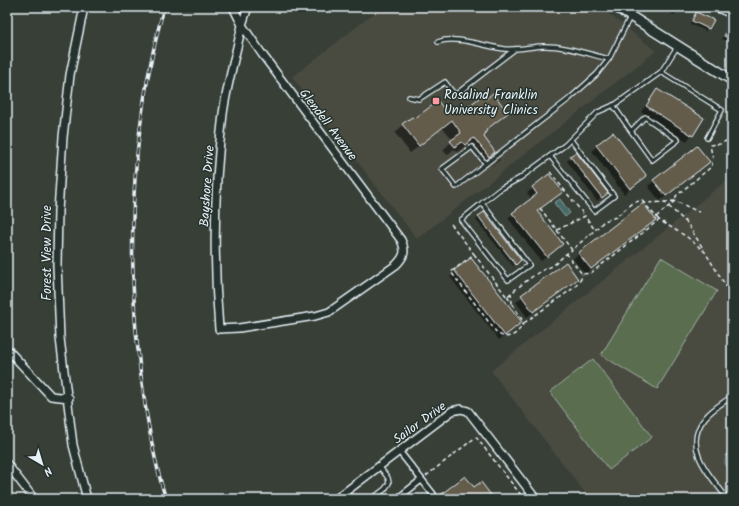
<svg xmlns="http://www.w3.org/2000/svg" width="739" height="506" font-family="Kalam,sans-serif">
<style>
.built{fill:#484b41}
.green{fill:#5a6d50;stroke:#a1afa4}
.water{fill:#466b69;stroke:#87a1a2}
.shadow{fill:#0007}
.building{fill:#635c4c;stroke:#e8f1f8}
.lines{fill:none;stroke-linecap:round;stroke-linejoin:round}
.service-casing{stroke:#e8f1f8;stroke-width:6}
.pedestrian-casing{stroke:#e8f1f8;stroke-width:8}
.minor-casing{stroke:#e8f1f8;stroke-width:10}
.secondary-casing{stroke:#e8f1f8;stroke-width:12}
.path{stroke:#e8f1f8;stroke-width:1.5;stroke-dasharray:4 3;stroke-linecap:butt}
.service{stroke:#26332d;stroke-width:3.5}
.pedestrian{stroke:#26332d;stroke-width:5}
.minor{stroke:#26332d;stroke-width:7}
.secondary{stroke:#26332d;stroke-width:9}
.rail-casing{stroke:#e8f1f8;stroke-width:3.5}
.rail{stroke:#26332d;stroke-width:2;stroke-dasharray:6;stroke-linecap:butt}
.poi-dot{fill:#ff9aa2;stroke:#26332d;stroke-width:1.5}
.labels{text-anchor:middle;stroke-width:3;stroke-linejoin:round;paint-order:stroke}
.poi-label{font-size:13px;fill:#e8f1f8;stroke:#26332d;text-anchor:start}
.street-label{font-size:13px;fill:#e8f1f8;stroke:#26332d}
</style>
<rect width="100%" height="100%" fill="#383f36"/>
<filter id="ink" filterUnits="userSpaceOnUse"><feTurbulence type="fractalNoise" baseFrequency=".025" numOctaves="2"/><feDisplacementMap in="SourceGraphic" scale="8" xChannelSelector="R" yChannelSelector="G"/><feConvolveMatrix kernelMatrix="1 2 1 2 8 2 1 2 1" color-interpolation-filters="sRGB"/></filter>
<g filter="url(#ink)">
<path class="built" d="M382 7H600L656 51 417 239 292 77Z
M732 176V499H590L491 371Z"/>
<path class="green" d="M661 257 717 291 657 389 601 355Z
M593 359 652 437 609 470 550 392Z"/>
<path class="water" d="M560 199 570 213 565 217 554 203Z
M732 449V475L725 463 726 454Z"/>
<path class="shadow" d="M660 7H680L674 15Z
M697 13 712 20 706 31 690 24Z
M729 27 732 29V43L722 39Z
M657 90 703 119 687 141 641 112Z
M446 113H506L485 131 483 137 494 152 481 164 466 145 457 152 454 149 447 155 443 150 453 140 443 128 410 153 395 133 403 125 414 121Z
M597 146 645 176 624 194 592 151Z
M576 153 602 197 597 201 567 161Z
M499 159 500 160 493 165V164Z
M708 162 660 201 648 186 654 181Z
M549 176 561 192 537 212 562 244 541 261 508 218 532 199 527 193Z
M484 213 518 263 513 266 476 220Z
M649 225 585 274 573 259 579 253Z
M566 263 577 279 527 317 516 302Z
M455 271 515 328 499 340 450 277Z"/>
<path class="building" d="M696 12 714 20 709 29 692 21Z
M732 19V40L724 36Z
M657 89 704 118 693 136 646 106Z
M493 93 508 113 487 129 484 137 495 152 489 157 474 138 465 145 462 142 455 147 450 141 461 133 452 120 419 146 402 124 412 117 414 119 438 101 446 112 456 106 461 112 483 95 486 99Z
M613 132 647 176 630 189 596 145Z
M697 146 710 162 666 196 653 180Z
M576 152 608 193 602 198 570 156Z
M549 174 563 192 537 211 563 244 547 257 512 213 537 194 532 187Z
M643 203 656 220 591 269 578 253Z
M484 212 521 260 516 265 478 216Z
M471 258 522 322 505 336 454 270Z
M566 262 578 279 533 312 521 295Z
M465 476 474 487 481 482 494 499H435Z"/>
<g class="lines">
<defs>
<path id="service" d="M438 42C456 35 486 47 505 49 518 50 529 47 542 46 564 45 588 54 609 59
M661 72 722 110 707 138
M409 97 419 99 445 82 455 95 515 49
M613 105 631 131
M645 117 678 140 652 160 631 131Z
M550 156 594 211 614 196 571 140
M486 164 472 147 442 169 456 187 569 99 597 74 609 59 630 17
M482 203 500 189 520 178 565 145 598 112 616 104 661 72 677 47
M482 203 529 265 508 280 461 220Z
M372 499 385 489 389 483 388 478 379 466
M728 499C710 476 681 447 705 418 712 409 723 403 732 396"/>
<path id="pedestrian" d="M399 451 433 494
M397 499 421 480"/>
<path id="minor" d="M84 7 70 75 63 137 58 211 57 265 60 338 73 445 87 499
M233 7 242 25 262 54 401 240C406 251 405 256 396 265L329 312 315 316 239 328 219 329C213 257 214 185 223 114 227 84 236 54 242 25L248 7
M715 7 732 14
M7 349 51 396 69 398
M7 464 34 499
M336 499 452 411 461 409 468 411 536 499"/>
<path id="secondary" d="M616 7 732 80"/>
</defs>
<use href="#service" class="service-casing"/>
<use href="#pedestrian" class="pedestrian-casing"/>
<use href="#minor" class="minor-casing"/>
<use href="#secondary" class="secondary-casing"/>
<path class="path" d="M550 172 585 216
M664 202 675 201 676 196 711 167 713 160 710 145 720 144 730 139
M540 208 572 250 595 230
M656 217 675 201 699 212
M659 220 644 203 664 202 687 223 704 250
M451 224 474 254
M557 230 585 216 595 230 604 221 616 217 633 203 642 200 644 203
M566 253 582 274 591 273 659 220 687 237 705 252 732 296
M511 293 507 297 474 254 451 272 497 333C508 341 517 335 524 323L512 303
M507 297 512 303 511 293C524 283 536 272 550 267 557 264 564 254 572 250
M524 323 575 287 581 279 582 274
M426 476 476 437 524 499"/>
<use href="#service" class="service"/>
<use href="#pedestrian" class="pedestrian"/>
<use href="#minor" class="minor"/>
<use href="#secondary" class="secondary"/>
<defs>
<path id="rail" d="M164 7C129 135 124 274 145 404 150 436 156 468 166 499"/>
</defs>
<use href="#rail" class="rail-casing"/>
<use href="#rail" class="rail"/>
</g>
</g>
<rect class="poi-dot" x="432" y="97" width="8" height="8" rx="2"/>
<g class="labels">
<g class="poi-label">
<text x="444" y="99">Rosalind Franklin<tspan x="444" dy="15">University Clinics</tspan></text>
</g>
<g class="street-label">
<text transform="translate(329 124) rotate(53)" y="5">Glendell Avenue</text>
<text transform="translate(206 186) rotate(-86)" y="5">Bayshore Drive</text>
<text transform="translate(46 253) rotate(-90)" y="5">Forest View Drive</text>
<text transform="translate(419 422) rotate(-36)" y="5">Sailor Drive</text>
</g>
</g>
<rect width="739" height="506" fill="none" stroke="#26332d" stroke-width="24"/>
<rect x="12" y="12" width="715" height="482" fill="none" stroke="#e8f1f8" stroke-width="1.5" filter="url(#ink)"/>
<g transform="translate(42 464) rotate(142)" stroke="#26332d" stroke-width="3" paint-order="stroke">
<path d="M0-3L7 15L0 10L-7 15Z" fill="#e8f1f8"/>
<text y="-6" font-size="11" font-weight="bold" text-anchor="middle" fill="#e8f1f8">N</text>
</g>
</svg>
